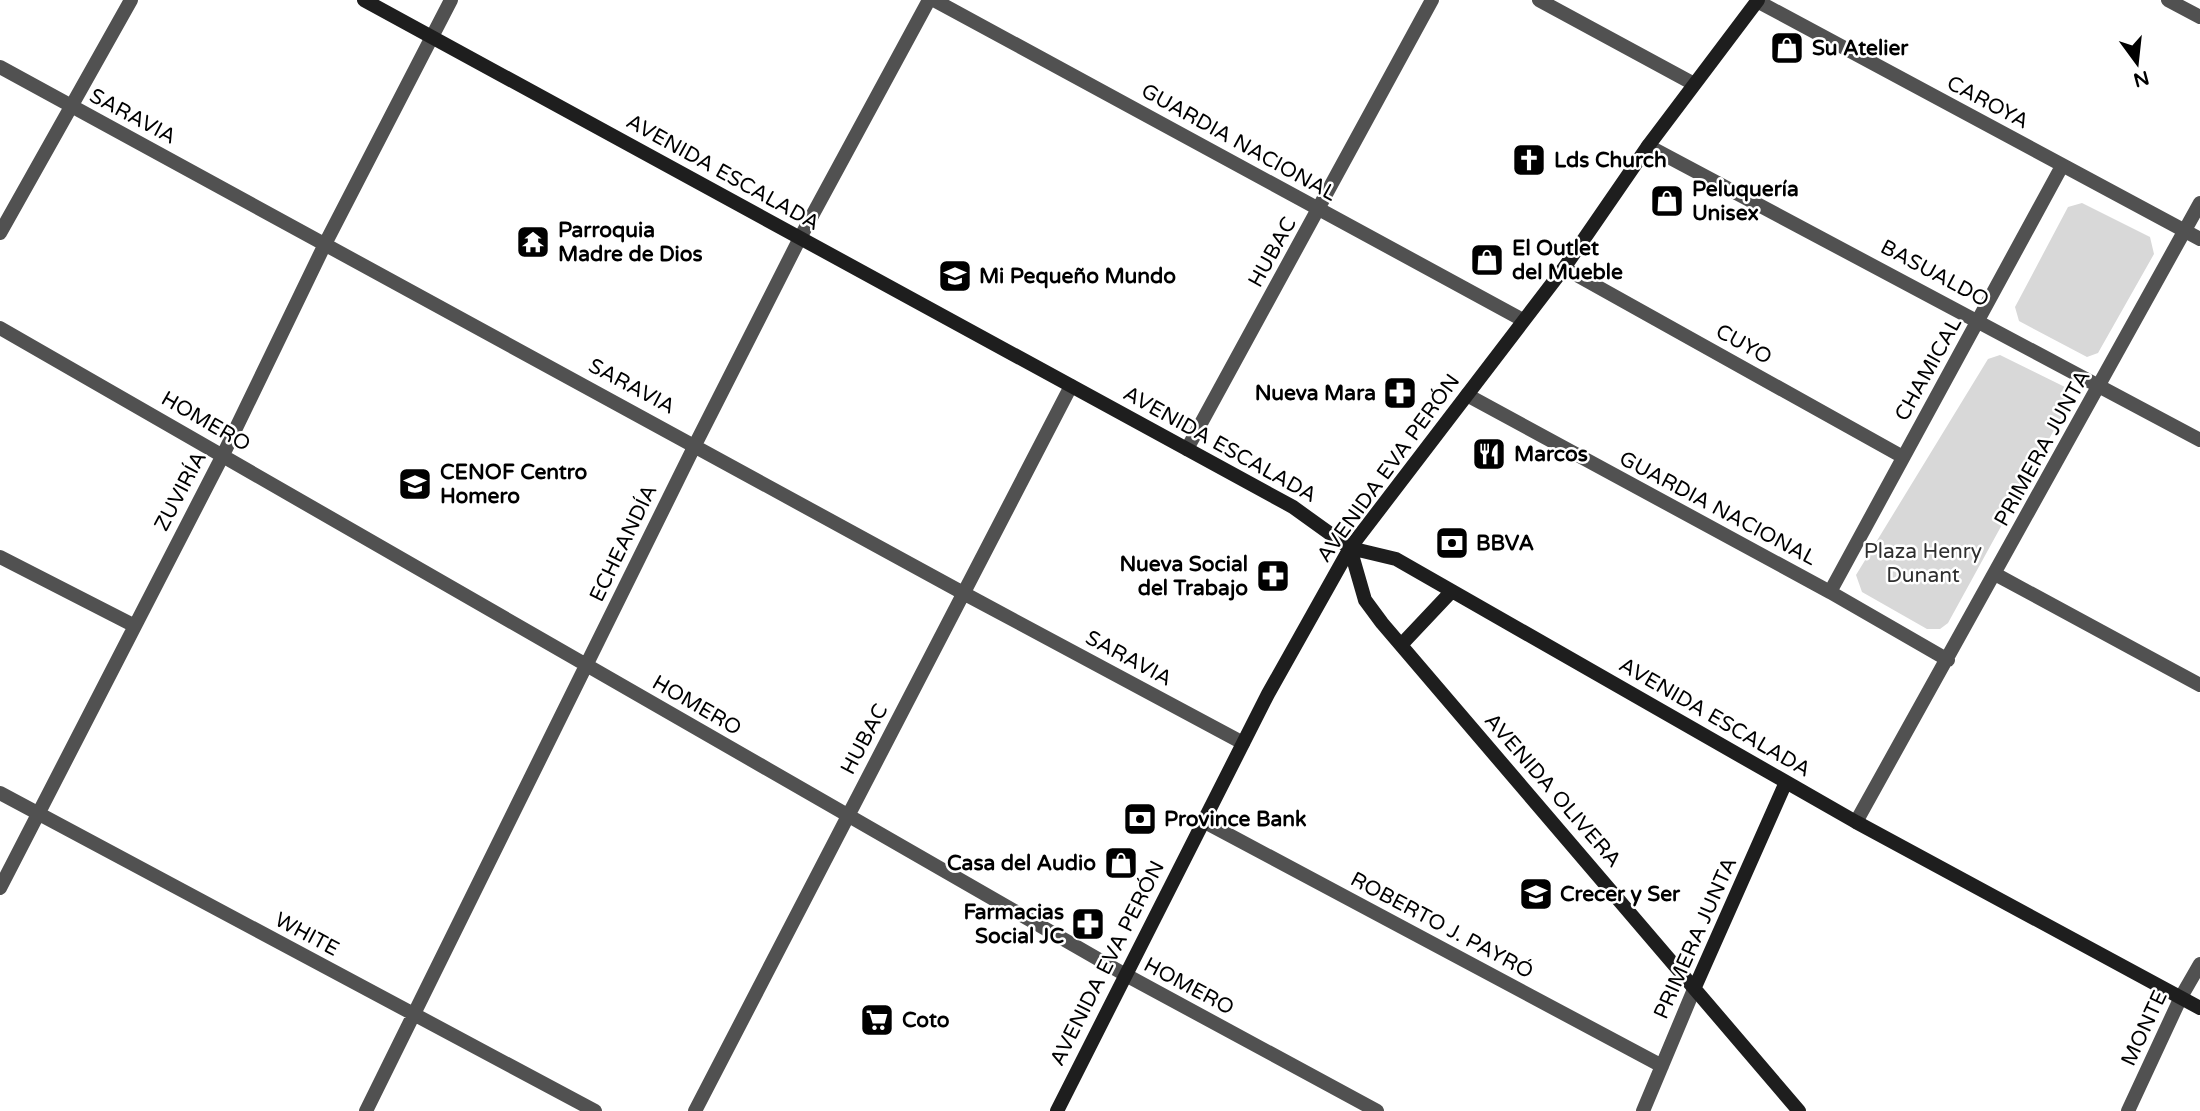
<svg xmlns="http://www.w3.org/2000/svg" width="2200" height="1111" font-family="'Varela Round',sans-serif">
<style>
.green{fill:#d8d8d8}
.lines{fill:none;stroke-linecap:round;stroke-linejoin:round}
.street{stroke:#515151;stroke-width:14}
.secondary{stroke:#1e1e1e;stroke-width:14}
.labels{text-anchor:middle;stroke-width:5;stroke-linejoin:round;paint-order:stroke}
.poi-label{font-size:21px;font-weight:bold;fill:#000;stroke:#fff;text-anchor:start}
.street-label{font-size:21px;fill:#000;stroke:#fff}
.park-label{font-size:21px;fill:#2f2f2f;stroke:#fff}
</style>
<rect width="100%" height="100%" fill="#fff"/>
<path class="green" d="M2082 203 2150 237 2154 254 2098 353 2087 357 2019 321 2015 307 2068 207Z
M2000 355 2067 388 2071 399 1948 623 1940 629H1927L1862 592 1856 575 1988 359Z"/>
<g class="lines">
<path class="street" d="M934 0 1523 320
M1539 0 1694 84
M2168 0 2200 17
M1757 1 2200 239
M0 67 965 594 1243 743
M1648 146 2200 440
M0 233 131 0
M1564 268 1903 457
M0 328 1124 974 1377 1111
M1467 395 1830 592 1948 660
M1187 449 1432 0
M0 557 133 625
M1995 574 2200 685
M1830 592 2062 166
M0 793 595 1111
M1203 821 1662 1066
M1856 822 2200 203
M0 888 223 455 325 244 451 0
M366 1111 695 445 800 238 929 0
M695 1111 1071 386
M1643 1111 1695 987
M2128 1111 2181 997 2200 964"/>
<path class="secondary" d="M364 0 1293 507 1350 548 1396 559 1856 822 2200 1008
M1350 548 1365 600 1382 623 1799 1111
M1401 645 1451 592
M1695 987 1786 782
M1057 1111 1268 694 1350 548 1564 268 1648 146 1758 0"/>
</g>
<defs>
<symbol id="shop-square" viewBox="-11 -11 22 22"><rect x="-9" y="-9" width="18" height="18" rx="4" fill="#000" stroke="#fff"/><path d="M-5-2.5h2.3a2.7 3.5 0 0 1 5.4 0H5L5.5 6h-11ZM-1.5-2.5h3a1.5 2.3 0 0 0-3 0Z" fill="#fff"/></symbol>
<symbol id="church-square" viewBox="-11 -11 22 22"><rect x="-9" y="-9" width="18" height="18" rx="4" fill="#000" stroke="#fff"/><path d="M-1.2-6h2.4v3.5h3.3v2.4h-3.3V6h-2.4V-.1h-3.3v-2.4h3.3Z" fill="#fff"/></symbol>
<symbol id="temple-square" viewBox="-11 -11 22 22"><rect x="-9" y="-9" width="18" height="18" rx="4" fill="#000" stroke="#fff"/><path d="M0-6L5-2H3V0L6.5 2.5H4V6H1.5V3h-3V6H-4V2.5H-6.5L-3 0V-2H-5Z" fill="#fff"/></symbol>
<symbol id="school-square" viewBox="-11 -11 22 22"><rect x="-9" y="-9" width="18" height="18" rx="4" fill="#000" stroke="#fff"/><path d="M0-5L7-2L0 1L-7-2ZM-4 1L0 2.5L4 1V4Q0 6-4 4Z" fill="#fff"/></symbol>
<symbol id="pharmacy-square" viewBox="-11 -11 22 22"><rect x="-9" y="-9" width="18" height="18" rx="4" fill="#000" stroke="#fff"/><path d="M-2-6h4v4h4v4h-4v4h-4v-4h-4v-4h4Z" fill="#fff"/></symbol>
<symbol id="restaurant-square" viewBox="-11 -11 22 22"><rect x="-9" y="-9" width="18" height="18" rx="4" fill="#000" stroke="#fff"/><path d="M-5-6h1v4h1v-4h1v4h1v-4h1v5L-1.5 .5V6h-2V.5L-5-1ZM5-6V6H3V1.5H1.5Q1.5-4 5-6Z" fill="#fff"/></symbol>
<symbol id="bank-square" viewBox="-11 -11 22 22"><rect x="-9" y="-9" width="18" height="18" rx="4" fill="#000" stroke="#fff"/><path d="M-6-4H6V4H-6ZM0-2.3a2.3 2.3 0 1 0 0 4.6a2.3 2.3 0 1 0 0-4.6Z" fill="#fff"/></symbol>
<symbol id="supermarket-square" viewBox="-11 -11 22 22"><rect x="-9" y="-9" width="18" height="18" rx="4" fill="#000" stroke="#fff"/><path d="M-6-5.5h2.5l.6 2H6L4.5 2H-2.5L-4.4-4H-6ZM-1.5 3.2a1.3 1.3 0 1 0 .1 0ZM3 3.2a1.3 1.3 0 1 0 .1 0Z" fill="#fff"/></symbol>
</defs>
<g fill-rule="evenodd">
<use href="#shop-square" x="1768" y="29" width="38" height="38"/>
<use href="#church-square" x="1510" y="141" width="38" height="38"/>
<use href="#shop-square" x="1648" y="182" width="38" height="38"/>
<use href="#temple-square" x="514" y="223" width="38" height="38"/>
<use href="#shop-square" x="1468" y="241" width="38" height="38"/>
<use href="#school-square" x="936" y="257" width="38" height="38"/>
<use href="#pharmacy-square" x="1381" y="374" width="38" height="38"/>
<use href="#restaurant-square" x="1470" y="435" width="38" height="38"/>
<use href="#school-square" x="396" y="465" width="38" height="38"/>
<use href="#bank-square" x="1433" y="524" width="38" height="38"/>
<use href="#pharmacy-square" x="1254" y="557" width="38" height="38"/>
<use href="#bank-square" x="1121" y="800" width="38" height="38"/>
<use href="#shop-square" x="1102" y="844" width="38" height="38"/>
<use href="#school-square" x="1517" y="875" width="38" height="38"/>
<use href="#pharmacy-square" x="1069" y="905" width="38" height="38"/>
<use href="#supermarket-square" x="858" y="1001" width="38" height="38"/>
</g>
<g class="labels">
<g class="poi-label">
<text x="1812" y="55">Su Atelier</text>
<text x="1554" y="167">Lds Church</text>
<text x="1692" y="196">Peluquería<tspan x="1692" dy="24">Unisex</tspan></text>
<text x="558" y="237">Parroquia<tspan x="558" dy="24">Madre de Dios</tspan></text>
<text x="1512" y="255">El Outlet<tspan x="1512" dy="24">del Mueble</tspan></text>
<text x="979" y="283">Mi Pequeño Mundo</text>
<text x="1376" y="400" text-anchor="end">Nueva Mara</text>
<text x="1514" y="461">Marcos</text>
<text x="440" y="479">CENOF Centro<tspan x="440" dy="24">Homero</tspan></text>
<text x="1476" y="550">BBVA</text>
<text x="1248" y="571" text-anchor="end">Nueva Social<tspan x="1248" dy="24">del Trabajo</tspan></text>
<text x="1164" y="826">Province Bank</text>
<text x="1096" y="870" text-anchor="end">Casa del Audio</text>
<text x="1560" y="901">Crecer y Ser</text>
<text x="1064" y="919" text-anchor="end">Farmacias<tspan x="1064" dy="24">Social JC</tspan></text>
<text x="902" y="1027">Coto</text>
</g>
<g class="street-label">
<text transform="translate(1988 102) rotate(28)" y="7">CAROYA</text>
<text transform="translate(133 116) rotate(28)" y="7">SARAVIA</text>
<text transform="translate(1239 142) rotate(29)" y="7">GUARDIA NACIONAL</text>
<text transform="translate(723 172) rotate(29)" y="7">AVENIDA ESCALADA</text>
<text transform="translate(1272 252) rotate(-61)" y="7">HUBAC</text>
<text transform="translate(1935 273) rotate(28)" y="7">BASUALDO</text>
<text transform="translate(1744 344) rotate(29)" y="7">CUYO</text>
<text transform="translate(1928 369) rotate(-61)" y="7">CHAMICAL</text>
<text transform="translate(632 386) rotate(28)" y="7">SARAVIA</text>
<text transform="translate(206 421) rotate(30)" y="7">HOMERO</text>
<text transform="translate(1220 444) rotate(29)" y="7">AVENIDA ESCALADA</text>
<text transform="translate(2042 448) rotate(-61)" y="7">PRIMERA JUNTA</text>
<text transform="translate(1388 468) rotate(-54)" y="7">AVENIDA EVA PERÓN</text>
<text transform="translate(180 491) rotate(-62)" y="7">ZUVIRÍA</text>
<text transform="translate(1718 508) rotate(28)" y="7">GUARDIA NACIONAL</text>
<text transform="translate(623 543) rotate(-64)" y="7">ECHEANDÍA</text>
<text transform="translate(1129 658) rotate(28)" y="7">SARAVIA</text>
<text transform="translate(697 705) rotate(30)" y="7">HOMERO</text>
<text transform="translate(1715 717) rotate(30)" y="7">AVENIDA ESCALADA</text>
<text transform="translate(864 739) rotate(-62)" y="7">HUBAC</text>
<text transform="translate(1553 790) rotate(49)" y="7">AVENIDA OLIVERA</text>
<text transform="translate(1442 925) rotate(28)" y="7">ROBERTO J. PAYRÓ</text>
<text transform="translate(307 934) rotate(28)" y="7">WHITE</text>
<text transform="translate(1695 938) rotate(-66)" y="7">PRIMERA JUNTA</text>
<text transform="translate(1107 963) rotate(-63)" y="7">AVENIDA EVA PERÓN</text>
<text transform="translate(1189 986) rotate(28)" y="7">HOMERO</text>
<text transform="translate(2144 1028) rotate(-65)" y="7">MONTE</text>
</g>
<g class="park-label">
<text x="1923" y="558">Plaza Henry<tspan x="1923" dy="24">Dunant</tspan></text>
</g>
</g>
<g transform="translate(2137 63) rotate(165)" stroke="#ffffff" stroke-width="5" paint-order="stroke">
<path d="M0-5L12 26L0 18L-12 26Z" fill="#000000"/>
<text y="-10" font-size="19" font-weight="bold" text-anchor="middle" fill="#000000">N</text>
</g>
</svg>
